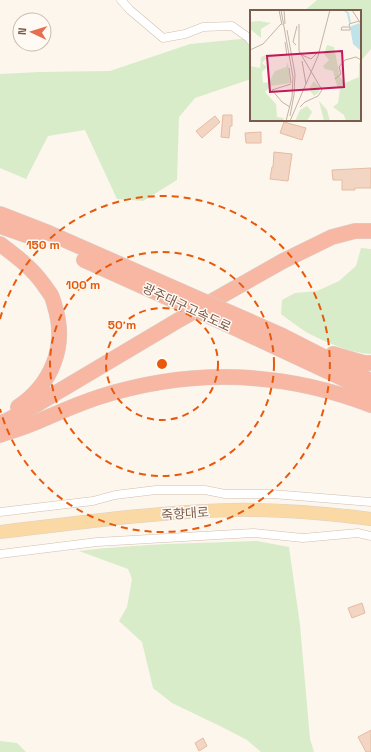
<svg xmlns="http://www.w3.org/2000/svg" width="371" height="752" font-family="'Space Grotesk','Noto Sans KR',sans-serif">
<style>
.green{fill:#d8ecc9}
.building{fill:#f3d5c3;stroke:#e6bba3}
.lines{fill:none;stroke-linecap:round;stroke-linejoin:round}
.street-casing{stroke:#d1beb0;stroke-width:9}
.primary-casing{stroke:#dad1cd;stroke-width:14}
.highway-casing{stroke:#dad1cd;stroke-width:16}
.street{stroke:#fff;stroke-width:8}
.primary{stroke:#fbd9a5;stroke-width:13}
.highway{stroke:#f7b7a3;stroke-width:15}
.highway-bridge-casing{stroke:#dad1cd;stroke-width:16;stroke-linecap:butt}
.highway-bridge{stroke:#f7b7a3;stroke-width:15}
.ring{fill:none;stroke:#e8590c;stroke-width:2;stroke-dasharray:7 5}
.labels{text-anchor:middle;stroke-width:3;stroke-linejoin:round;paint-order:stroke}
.street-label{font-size:13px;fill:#7a5c4d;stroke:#fffaf3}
.inset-river{fill:none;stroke:#bfe3e8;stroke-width:2}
.inset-road{fill:none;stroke:#c5b3a7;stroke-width:1}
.view{fill:#c2185b;fill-opacity:0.15;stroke:#c2185b;stroke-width:2}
.inset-edge{fill:none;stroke:#7a5c4d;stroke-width:2}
.centre{fill:#e8590c;stroke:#fffaf3;stroke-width:2}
.ring-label{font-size:12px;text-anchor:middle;font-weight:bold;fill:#e8590c;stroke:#fffaf3;stroke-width:3;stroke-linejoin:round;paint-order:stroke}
</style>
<rect width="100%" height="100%" fill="#fdf6ec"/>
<path class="green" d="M317 0H371V49L360 62V11H304Z
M251 38V79L195 98 179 117 177 180 143 201 117 199 85 130 48 136 26 179 0 168V74L40 72 110 71 190 44Z
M361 248 371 249V354C350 353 325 342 306 332 297 326 289 320 281 314L282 300 295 293 317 291 339 281 356 266Z
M257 541 289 547 300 625 310 739 314 752H261L247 740 222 727 172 703 153 688 142 642 119 621 127 607 132 579 128 569 79 551C138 544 198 543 257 541Z
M0 741 17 743 26 752H0Z"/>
<path class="building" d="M223 115H232V126H230L229 138 221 137Z
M215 116 220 122 202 138 196 131Z
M284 122 306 128 302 140 280 133Z
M261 132V143H246L245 133Z
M274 152 292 154 288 181 270 179 272 167H273Z
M371 168V188H355V190H342V180H333L332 170Z
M362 603 365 613 352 618 348 608Z
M371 730V752H366L358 737Z
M203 738 207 746 199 751 195 743Z"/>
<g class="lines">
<defs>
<path id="street" d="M121 0 130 10 163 38 185 34 203 27 232 26 249 38 251 41
M0 512 93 501 115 495 156 490H205L225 494H272L371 502
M0 554 97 542 253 533 303 538 358 533 371 536"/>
<path id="primary" d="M0 532C77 523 154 512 232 510 278 509 325 513 371 519"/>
<path id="highway" d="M0 214 49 233 183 292
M0 226 37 239
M0 244C16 256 32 268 44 285 46 288 49 292 51 295 53 299 54 303 55 307 67 346 52 384 18 407
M84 260 177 302
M231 313 281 335 371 381
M222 322 344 379 371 393
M333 354 364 363H371
M0 423 6 421 34 406 177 321 283 261 332 237 355 231H371
M0 435C11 431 23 428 34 423 56 414 77 404 99 397 190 368 282 371 371 405"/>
</defs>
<use href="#street" class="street-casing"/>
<use href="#primary" class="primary-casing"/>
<use href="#highway" class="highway-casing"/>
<use href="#street" class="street"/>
<use href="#primary" class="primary"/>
<use href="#highway" class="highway"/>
<defs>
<path id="highway-bridge" d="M183 292 231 313
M177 302 222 322"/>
</defs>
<use href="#highway-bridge" class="highway-bridge-casing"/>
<use href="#highway-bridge" class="highway-bridge"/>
</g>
<g class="ring">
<circle cx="162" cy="364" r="56"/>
<circle cx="162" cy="364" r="112"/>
<path d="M0 319A168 168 0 1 1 0 409"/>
</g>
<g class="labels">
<g class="street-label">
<text transform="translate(187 307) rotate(25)" y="5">광주대구고속도로</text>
<text transform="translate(185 513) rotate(-4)" y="5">죽향대로</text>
</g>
</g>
<g transform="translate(250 10)">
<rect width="111" height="111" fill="#fdf6ec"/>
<path d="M9 11 21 13 11 19V28L0 19V12ZM77 35 84 37 90 67 95 73 109 67V53L111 54V111H96L94 105 83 97 88 93 90 79 87 76 83 61 75 59 73 56 79 50 74 44ZM18 44V47L12 53 17 57 12 62 13 73 19 72 25 61 36 57 38 52 40 73 21 76 15 82 26 94 27 107 34 108 32 111H0V56L10 58 11 47ZM64 71 70 78 69 82 64 86 59 79ZM69 91 77 100 80 111H74ZM57 96 62 102 57 111H45L50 100Z" fill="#d8ecc9"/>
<path d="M109 13 111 16 110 40 103 34 100 17Z" fill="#bfe3e8"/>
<path class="inset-river" d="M94 0 98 3 100 13"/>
<path class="inset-road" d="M29 0 32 15M31 0 43 67 42 87 36 111M34 0 35 14M102 0 111 14M49 14V41L72 80 68 86 55 92 50 97M99 17H92L91 20H100V18L99 14 109 11M37 20 45 64 44 85 40 106M35 32 37 45M46 35 43 32 47 16M0 40 13 34 31 14M52 45 61 49 68 42M52 51 56 74M39 58 41 73M85 69 91 64 89 57 95 50 106 47 111 50M40 97 32 92 22 80 41 74M40 111 68 46 80 0"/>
<path class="view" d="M92 41 94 77 20 82 17 46Z"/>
<rect width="111" height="111" class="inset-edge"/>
</g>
<circle cx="162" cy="364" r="6" class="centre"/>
<g class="ring-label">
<text x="43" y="249">150 m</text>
<text x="83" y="289">100 m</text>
<text x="122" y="329">50 m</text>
</g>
<g transform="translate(32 32) rotate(274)"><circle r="19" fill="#fffaf3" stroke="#cabbb1"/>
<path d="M0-3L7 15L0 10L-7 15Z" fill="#e76f51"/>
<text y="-6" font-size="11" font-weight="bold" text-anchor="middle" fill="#7a5c4d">N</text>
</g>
</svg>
